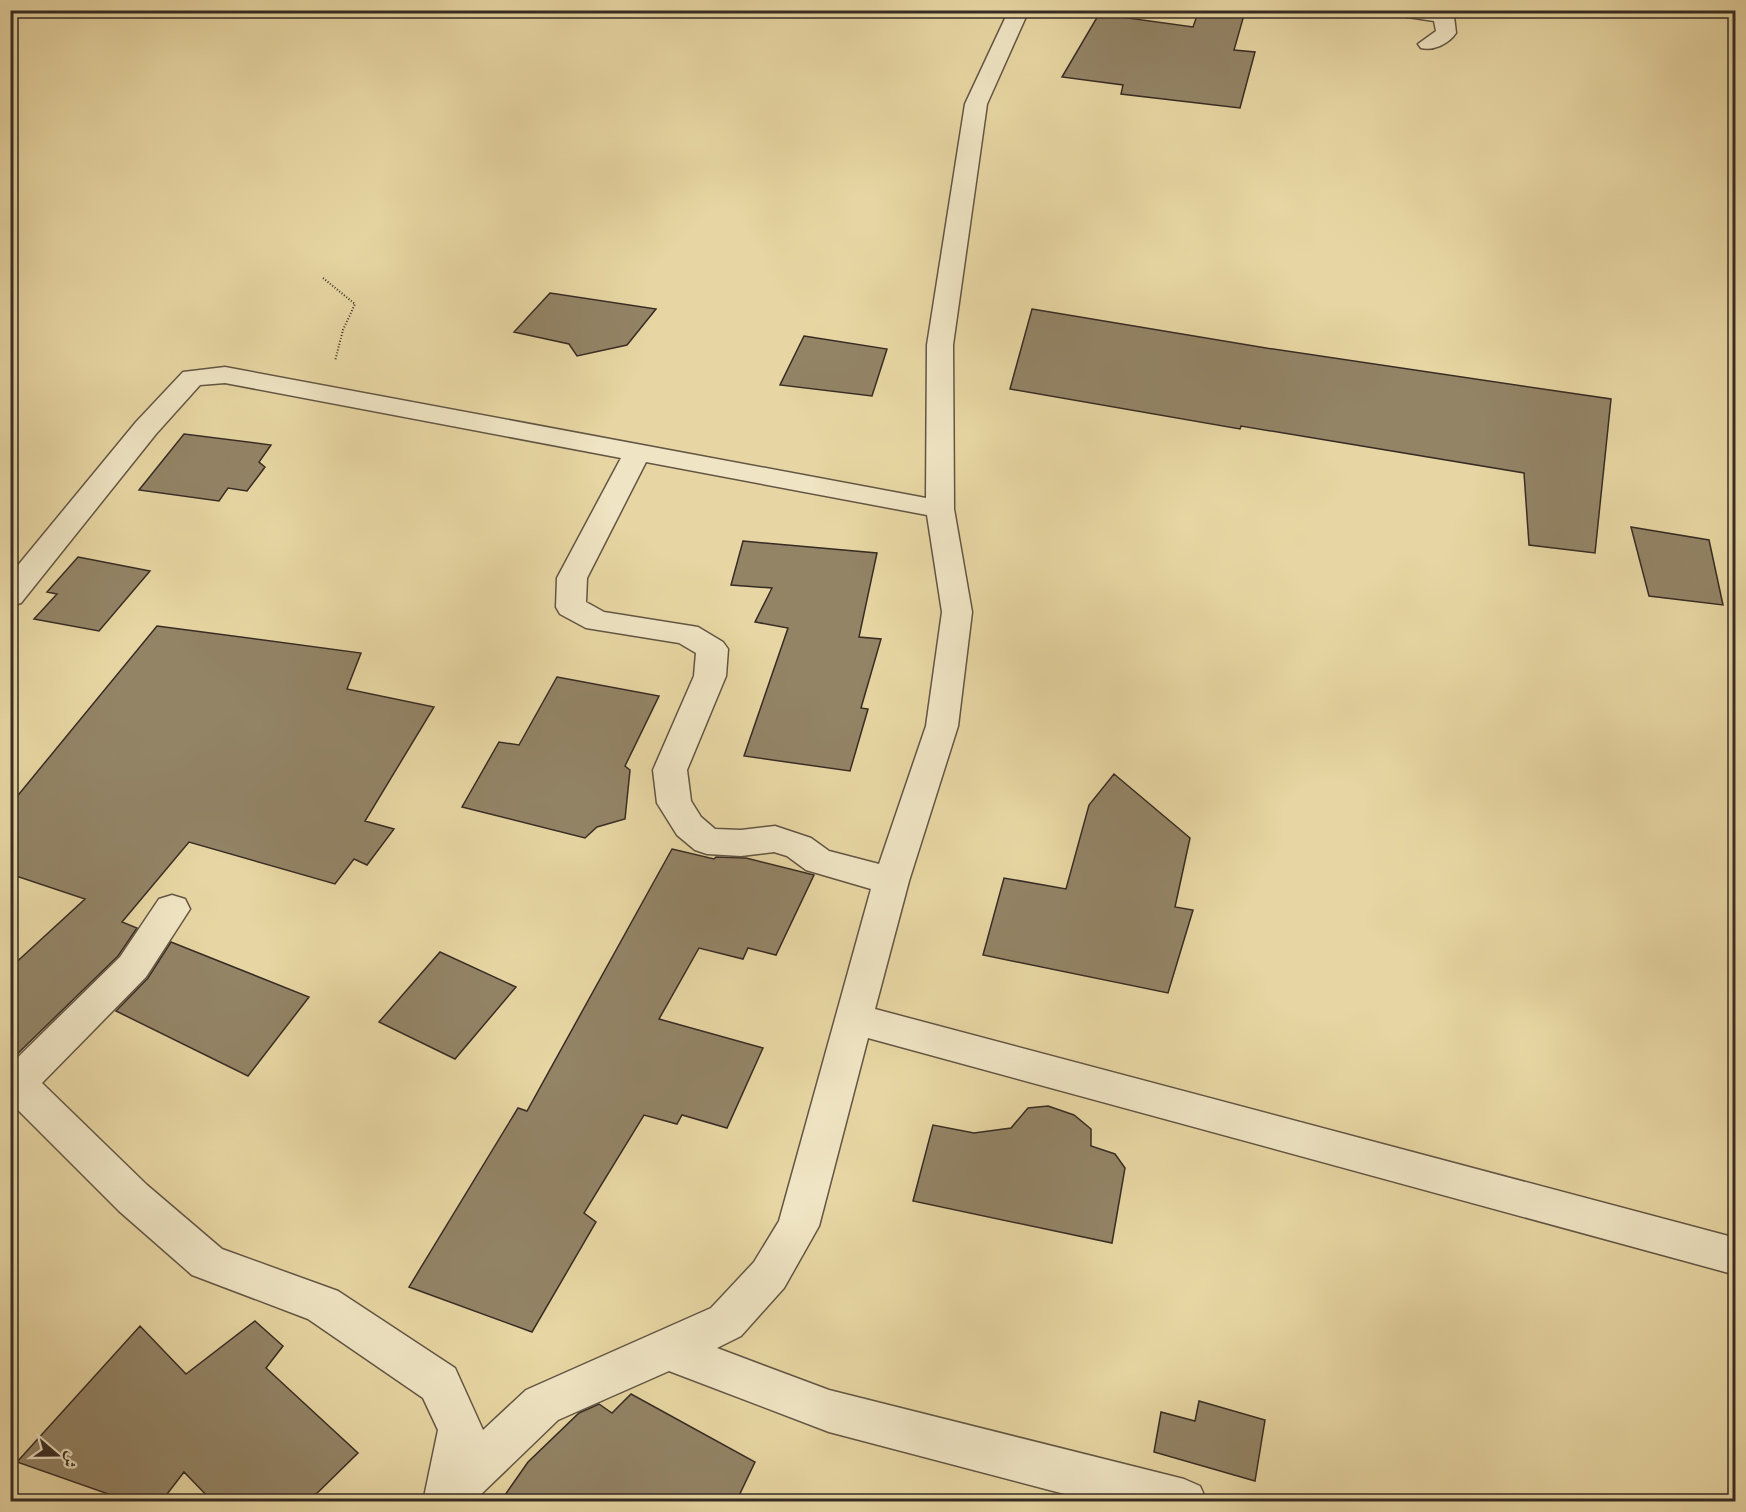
<svg xmlns="http://www.w3.org/2000/svg" width="1746" height="1512" font-family="'IM FELL French Canon',Amiri,serif">
<style>
.building{fill:#938466;stroke:#372c24;stroke-width:1.5}
.lines{fill:none;stroke-linecap:round;stroke-linejoin:round}
.street-casing{stroke:#635644;stroke-width:3}
.path{stroke:#372c24;stroke-width:2;stroke-dasharray:1 2;stroke-linecap:butt}
.street{fill:#efe4c3;fill-rule:evenodd}
</style>
<rect width="100%" height="100%" fill="#e7d6a3"/>
<filter id="stains"><feTurbulence type="fractalNoise" baseFrequency=".00333" numOctaves="4"/><feColorMatrix values="0 0 0 0 .2 0 0 0 0 .09 0 0 0 0 .02 0 0 0 .5 -.17"/></filter>
<radialGradient id="worn" r=".72"><stop offset=".6" stop-color="#630" stop-opacity="0"/><stop offset="1" stop-color="#630" stop-opacity=".3"/></radialGradient>
<path class="building" d="M1199 10 1244 15 1234 50 1255 52 1240 108 1121 94 1123 85 1062 77 1099 14 1193 27Z
M550 293 656 309 627 345 577 356 569 344 514 332Z
M1032 309 1266 348 1611 399 1595 553 1529 545 1524 473 1241 426 1240 429 1010 389Z
M804 336 887 349 872 396 780 385Z
M184 434 271 445 259 462 265 467 247 491 228 488 219 501 139 490Z
M1631 527 1709 540 1723 605 1649 596Z
M743 541 877 553 859 637 881 639 861 708 868 709 850 771 744 756 788 628 755 622 772 588 731 585Z
M78 557 150 571 99 631 34 619 57 594 47 592Z
M157 626 361 653 347 689 434 707 365 821 394 829 367 865 354 859 335 884 189 842 122 922 137 928 118 956 10 1061V968L85 899 10 874V805Z
M557 677 659 696 625 766 630 770 625 819 597 827 585 838 462 807 499 742 519 745Z
M1114 774 1190 838 1175 907 1193 910 1168 993 983 955 1004 878 1066 889 1089 805Z
M672 849 714 859 716 857 746 858 814 875 776 955 748 948 743 959 699 948 659 1019 763 1048 727 1128 682 1115 677 1124 644 1115 584 1213 596 1222 532 1332 409 1287 518 1108 527 1111Z
M171 942 309 997 248 1076 116 1011 148 978Z
M440 952 516 987 455 1059 379 1022Z
M1048 1106 1074 1115 1091 1129V1146L1115 1154 1125 1168 1112 1243 913 1201 933 1125 974 1133 1011 1128 1028 1108Z
M255 1321 283 1346 266 1368 358 1453 308 1502H213L184 1472 161 1502H131L17 1462 140 1326 186 1374Z
M631 1394 755 1462 736 1502H500L528 1462 579 1413 599 1404 612 1413Z
M1199 1401 1265 1420 1255 1481 1154 1452 1161 1412 1195 1421Z"/>
<g class="lines">
<defs>
<path id="street" d="M1009 10H1029L987 104 953 345 954 509 972 612 958 726 909 881 875 1009 1736 1238V1275L868 1038 819 1226 784 1288 741 1336 717 1348 829 1390 1184 1479 1200 1486 1207 1502H1095L829 1432 669 1371 558 1420 473 1502H426L424 1497 438 1430 423 1398 308 1319 192 1275 119 1211 10 1102V1065L120 957 159 899 172 895 185 899 190 909 146 977 42 1083 147 1185 222 1249 338 1291 455 1368 483 1430 526 1390 711 1308 754 1262 779 1221 871 889 806 870 787 856 774 852 741 856 707 854 695 850 677 835 657 803 653 770 694 676 696 653 679 643 586 628 560 614 556 607 557 578 621 458 225 383 200 385 156 434 21 603 10 606V575L136 422 183 372 225 367 926 498 927 345 965 104ZM646 462 927 515 942 612 926 726 879 864 829 851 811 838 775 826 741 830 715 829 701 817 691 801 687 770 726 676 728 649 723 642 698 627 604 612 586 602 587 578Z
M1385 10 1451 12 1454 16 1456 33C1449 44 1433 51 1421 48L1418 44 1436 31 1434 21 1388 14Z"/>
</defs>
<use href="#street" class="street-casing"/>
<path class="path" d="M323 278 355 304 343 330 335 361"/>
<use href="#street" class="street"/>
</g>
<rect width="1746" height="1512" fill="none" stroke="#e7d6a3" stroke-width="36"/>
<rect x="12" y="12" width="1722" height="1488" fill="none" stroke="#372c24" stroke-width="3"/>
<rect x="18" y="18" width="1710" height="1476" fill="none" stroke="#372c24" stroke-width="1.5"/>
<g transform="translate(57 1455) rotate(110)" stroke="#efe4c3" stroke-width="4.5" paint-order="stroke">
<path d="M0-4.5L10 22L0 15L-10 22Z" fill="#372c24"/>
<text y="-9" font-size="16" font-weight="bold" text-anchor="middle" fill="#372c24">ش</text>
</g>
<rect width="100%" height="100%" filter="url(#stains)"/>
<rect width="100%" height="100%" fill="url(#worn)"/>
</svg>
